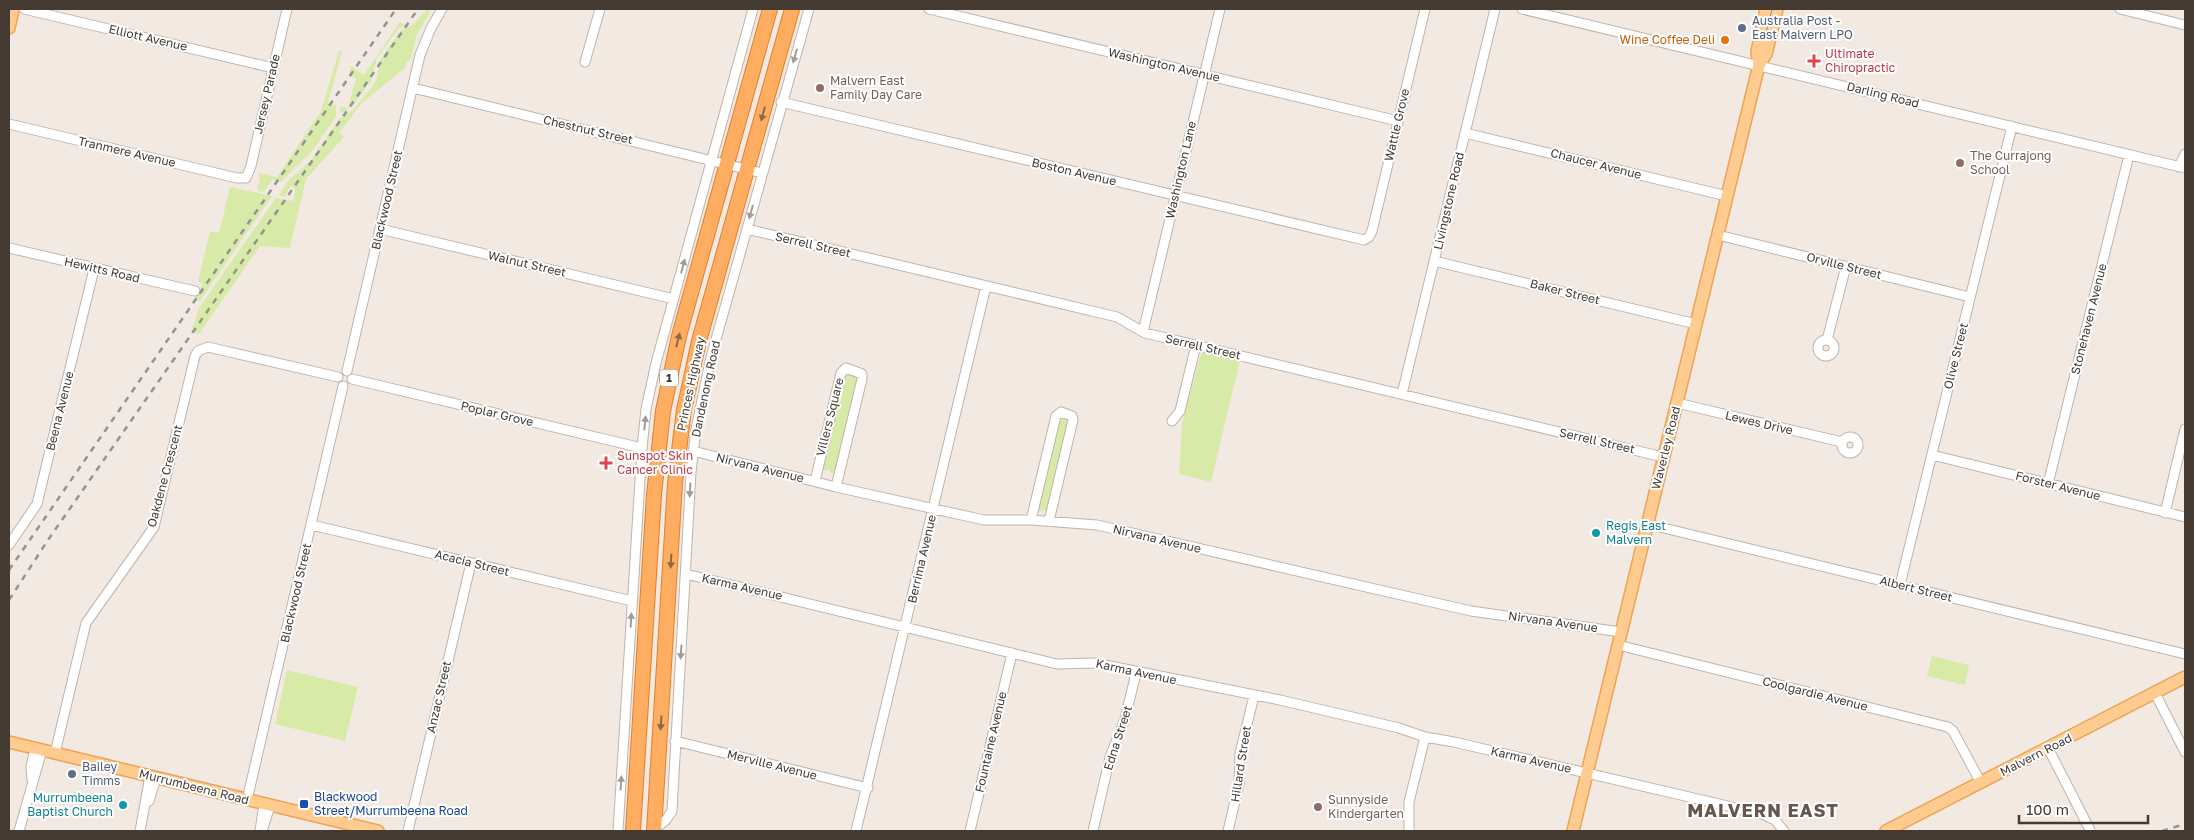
<svg xmlns="http://www.w3.org/2000/svg" width="2194" height="840" font-family="'Golos Text',sans-serif">
<style>
.green{fill:#d8eaa7}
.lines{fill:none;stroke-linecap:round;stroke-linejoin:round}
.minor-casing{stroke:#c1b3a7;stroke-width:11}
.major-casing{stroke:#eba458;stroke-width:14}
.highway-casing{stroke:#e77e28;stroke-width:16}
.minor{stroke:#fff;stroke-width:9}
.major{stroke:#ffcb8e;stroke-width:11}
.highway{stroke:#ffad60;stroke-width:14}
.tram{stroke:#939393;stroke-width:1}
.rail{stroke:#939393;stroke-width:2.5;stroke-dasharray:6 6;stroke-linecap:butt}
.oneway{fill:#a29c98}
.oneway2{fill:#8f6844}
.service-dot{fill:#5c6f8a;stroke:#fff;stroke-width:2}
.food-dot{fill:#e8710a;stroke:#fff;stroke-width:2}
.health-dot{fill:#e0444e;stroke:#fff;stroke-width:2}
.education-dot{fill:#8d6e63;stroke:#fff;stroke-width:2}
.culture-dot{fill:#0f9aa8;stroke:#fff;stroke-width:2}
.transit-dot{fill:#1a4fb4;stroke:#fff;stroke-width:2}
.labels{text-anchor:middle;stroke-width:4;stroke-linejoin:round;paint-order:stroke}
.shield{fill:#fff;stroke:#7c7570;stroke-width:1}
.shield-label{font-size:11px;font-weight:bold;fill:#443a32}
.service-label{font-size:12px;fill:#4e5e75;stroke:#fff;text-anchor:start}
.street-label{font-size:12px;fill:#443a32;stroke:#fff}
.food-label{font-size:12px;fill:#c56008;stroke:#fff;text-anchor:end}
.health-label{font-size:12px;fill:#be3a42;stroke:#fff;text-anchor:start}
.education-label{font-size:12px;fill:#785e54;stroke:#fff;text-anchor:start}
.culture-label{font-size:12px;fill:#0d838f;stroke:#fff;text-anchor:start}
.transit-label{font-size:12px;fill:#164399;stroke:#fff;text-anchor:start}
.district-label{font-size:18px;font-weight:bold;letter-spacing:1px;fill:#675649;stroke:#fff}
</style>
<rect width="100%" height="100%" fill="#f2eae2"/>
<path class="green" d="M426 9H429V15L417 34 411 58 406 63 405 68 363 102 339 133 344 137 306 179 290 248 260 246 199 334 191 332 199 308 276 198 293 201 295 189 291 186 284 197 279 195 288 181 311 160 340 118 352 111 372 87 377 78 379 62 400 31 414 24 423 13 425 14Z
M400 22 406 25 398 29 377 58 371 81 352 106 341 114 340 106 348 108 356 78 349 76 351 66 364 75Z
M339 51H342L328 103 336 105V117L312 151 281 182 272 180 264 192 259 191 257 188 260 181 259 173 277 177 321 111Z
M230 187 272 196 200 301 194 300 203 283 198 282 210 231 219 233Z
M1202 350 1240 360 1211 482 1179 474 1182 423Z
M850 373 855 375 858 379 836 474 830 472 829 469 827 471 821 470 844 376Z
M1060 416 1070 420 1047 512 1042 510V512L1037 511Z
M1932 656 1969 665 1965 685 1927 676Z
M287 670 358 687 345 741 275 724Z"/>
<g class="lines">
<defs>
<path id="minor" d="M24 9 273 68
M929 9 1398 121
M1522 9 2185 168
M2120 9 2185 25
M585 62 600 9
M413 88 762 173
M781 102 1364 240 1369 237 1372 231 1425 9
M9 124 237 178H246L251 166 287 9
M1465 133 1727 196
M2179 167 2185 154
M380 229 674 299
M747 229 1117 317 1145 333 1663 457
M1718 235 1970 297
M9 248 195 291
M1434 261 1696 324
M1143 332 1220 9
M1827 340 1846 266
M1818 348a8 8 0 1 1 16 0a8 8 0 1 1-16 0Z
M347 371 420 55 431 28 442 9
M352 379 642 448
M1402 394 1495 9
M1677 403 1842 442
M1172 421 1180 411 1196 345
M1842 445a8 8 0 1 1 16 0a8 8 0 1 1-16 0Z
M693 451 836 487 984 520H1031L1097 525 1471 611 1621 632
M1932 455 2185 517
M815 481 841 373 846 368 862 374V379L836 487
M2048 484 2129 155
M2165 513 2185 429
M1031 520 1056 416 1061 412 1072 416 1073 420 1049 521
M1647 524 2185 654
M312 525 632 601
M9 545 37 504 94 269
M686 574 1057 664 1095 663 1280 700 1399 728 1425 737 1454 742 1762 814 1775 820 1784 831
M1900 585 2012 126
M1618 645 1948 727 1953 731 1981 783
M2155 693 2185 752
M675 741 868 788
M2048 748 2090 830
M55 753 86 623 154 527 195 356 198 351 208 347 338 377
M32 780 31 767 35 749
M247 800 343 386
M149 801 156 778
M655 829 666 820 672 811 691 472 696 429 711 357 809 9
M19 831 42 750
M140 831 150 776
M260 831 264 804
M262 831 270 806
M408 831 471 563
M618 831 642 448 646 409 656 363 753 9
M856 831 986 286
M970 831 1012 653
M1093 831 1110 757 1125 719 1136 673
M1228 831 1239 784 1240 753 1254 696
M1409 831V802L1425 737"/>
<path id="major" d="M9 28 13 9
M1759 65 1757 52 1766 9
M9 742 378 831
M1573 831 1756 77 1759 65 1766 54 1777 9
M1886 831 2185 677"/>
<path id="highway" d="M633 831 654 495 663 411 679 336 770 9
M654 831 675 483 684 410 699 341 792 9"/>
</defs>
<use href="#minor" class="minor-casing"/>
<use href="#major" class="major-casing"/>
<use href="#highway" class="highway-casing"/>
<use href="#minor" class="minor"/>
<use href="#major" class="major"/>
<use href="#highway" class="highway"/>
<path class="tram" d="M1765 38 1772 9"/>
<path class="rail" d="M9 570 396 9
M9 600 48 540 418 9
M2162 831 2185 824"/>
</g>
<defs><path id="oneway-solid" d="M-6-.8H1V-3.2L6.5 0L1 3.2V.8H-6Z" transform="scale(1.25)"/></defs>
<g class="oneway">
<use href="#oneway-solid" transform="translate(795 56) rotate(106)"/>
<use href="#oneway-solid" transform="translate(751 212) rotate(105)"/>
<use href="#oneway-solid" transform="translate(683 266) rotate(-75)"/>
<use href="#oneway-solid" transform="translate(645 423) rotate(-84)"/>
<use href="#oneway-solid" transform="translate(690 490) rotate(93)"/>
<use href="#oneway-solid" transform="translate(631 620) rotate(-87)"/>
<use href="#oneway-solid" transform="translate(681 652) rotate(94)"/>
<use href="#oneway-solid" transform="translate(621 783) rotate(-86)"/>
</g>
<g class="oneway2">
<use href="#oneway-solid" transform="translate(763 114) rotate(105)"/>
<use href="#oneway-solid" transform="translate(678 340) rotate(-76)"/>
<use href="#oneway-solid" transform="translate(671 561) rotate(93)"/>
<use href="#oneway-solid" transform="translate(661 723) rotate(94)"/>
</g>
<g class="service-dot">
<circle cx="1742" cy="28" r="5"/>
<circle cx="72" cy="774" r="5"/>
</g>
<circle class="food-dot" cx="1725" cy="40" r="5"/>
<g class="health-dot">
<path d="M1811.5 53.5h5v5h5v5h-5v5h-5v-5h-5v-5h5z"/>
<path d="M603.5 455.5h5v5h5v5h-5v5h-5v-5h-5v-5h5z"/>
</g>
<g class="education-dot">
<circle cx="820" cy="88" r="5"/>
<circle cx="1960" cy="163" r="5"/>
<circle cx="1318" cy="807" r="5"/>
</g>
<g class="culture-dot">
<circle cx="1596" cy="533" r="5"/>
<circle cx="123" cy="805" r="5"/>
</g>
<rect class="transit-dot" x="299" y="799" width="10" height="10" rx="2.5"/>
<g class="labels">
<rect class="shield" x="660" y="369.5" width="18" height="17" rx="4"/>
<g class="shield-label">
<text x="669" y="382">1</text>
</g>
<g class="service-label">
<text x="1752" y="25">Australia Post -<tspan x="1752" dy="14">East Malvern LPO</tspan></text>
<text x="82" y="771">Bailey<tspan x="82" dy="14">Timms</tspan></text>
</g>
<g class="street-label">
<text transform="translate(148 38) rotate(13)" y="4">Elliott Avenue</text>
<text transform="translate(1164 65) rotate(13)" y="4">Washington Avenue</text>
<text transform="translate(267 94) rotate(-77)" y="4">Jersey Parade</text>
<text transform="translate(1883 95) rotate(14)" y="4">Darling Road</text>
<text transform="translate(1397 125) rotate(-77)" y="4">Wattle Grove</text>
<text transform="translate(588 130) rotate(13)" y="4">Chestnut Street</text>
<text transform="translate(127 152) rotate(13)" y="4">Tranmere Avenue</text>
<text transform="translate(1596 164) rotate(14)" y="4">Chaucer Avenue</text>
<text transform="translate(1181 170) rotate(-77)" y="4">Washington Lane</text>
<text transform="translate(1074 172) rotate(13)" y="4">Boston Avenue</text>
<text transform="translate(387 200) rotate(-77)" y="4">Blackwood Street</text>
<text transform="translate(1449 201) rotate(-77)" y="4">Livingstone Road</text>
<text transform="translate(813 245) rotate(13)" y="4">Serrell Street</text>
<text transform="translate(527 264) rotate(13)" y="4">Walnut Street</text>
<text transform="translate(1844 266) rotate(14)" y="4">Orville Street</text>
<text transform="translate(102 270) rotate(13)" y="4">Hewitts Road</text>
<text transform="translate(1565 292) rotate(14)" y="4">Baker Street</text>
<text transform="translate(2089 319) rotate(-76)" y="4">Stonehaven Avenue</text>
<text transform="translate(1203 347) rotate(13)" y="4">Serrell Street</text>
<text transform="translate(1956 356) rotate(-76)" y="4">Olive Street</text>
<text transform="translate(691 384) rotate(-78)" y="4">Princes Highway</text>
<text transform="translate(706 389) rotate(-78)" y="4">Dandenong Road</text>
<text transform="translate(60 411) rotate(-76)" y="4">Beena Avenue</text>
<text transform="translate(497 414) rotate(13)" y="4">Poplar Grove</text>
<text transform="translate(830 417) rotate(-76)" y="4">Villers Square</text>
<text transform="translate(1759 423) rotate(13)" y="4">Lewes Drive</text>
<text transform="translate(1597 441) rotate(13)" y="4">Serrell Street</text>
<text transform="translate(1666 448) rotate(-76)" y="4">Waverley Road</text>
<text transform="translate(760 468) rotate(14)" y="4">Nirvana Avenue</text>
<text transform="translate(165 476) rotate(-75)" y="4">Oakdene Crescent</text>
<text transform="translate(2058 486) rotate(14)" y="4">Forster Avenue</text>
<text transform="translate(1157 539) rotate(13)" y="4">Nirvana Avenue</text>
<text transform="translate(922 559) rotate(-77)" y="4">Berrima Avenue</text>
<text transform="translate(472 563) rotate(14)" y="4">Acacia Street</text>
<text transform="translate(742 587) rotate(13)" y="4">Karma Avenue</text>
<text transform="translate(1916 589) rotate(14)" y="4">Albert Street</text>
<text transform="translate(296 593) rotate(-77)" y="4">Blackwood Street</text>
<text transform="translate(1553 622) rotate(8)" y="4">Nirvana Avenue</text>
<text transform="translate(1136 672) rotate(12)" y="4">Karma Avenue</text>
<text transform="translate(1815 694) rotate(14)" y="4">Coolgardie Avenue</text>
<text transform="translate(439 697) rotate(-77)" y="4">Anzac Street</text>
<text transform="translate(1118 738) rotate(-72)" y="4">Edna Street</text>
<text transform="translate(991 742) rotate(-77)" y="4">Fountaine Avenue</text>
<text transform="translate(2036 755) rotate(-27)" y="4">Malvern Road</text>
<text transform="translate(1531 760) rotate(13)" y="4">Karma Avenue</text>
<text transform="translate(1241 764) rotate(-81)" y="4">Hillard Street</text>
<text transform="translate(772 765) rotate(14)" y="4">Merville Avenue</text>
<text transform="translate(194 787) rotate(14)" y="4">Murrumbeena Road</text>
</g>
<g class="food-label">
<text x="1715" y="44">Wine Coffee Deli</text>
</g>
<g class="health-label">
<text x="1825" y="58">Ultimate<tspan x="1825" dy="14">Chiropractic</tspan></text>
<text x="617" y="460">Sunspot Skin<tspan x="617" dy="14">Cancer Clinic</tspan></text>
</g>
<g class="education-label">
<text x="830" y="85">Malvern East<tspan x="830" dy="14">Family Day Care</tspan></text>
<text x="1970" y="160">The Currajong<tspan x="1970" dy="14">School</tspan></text>
<text x="1328" y="804">Sunnyside<tspan x="1328" dy="14">Kindergarten</tspan></text>
</g>
<g class="culture-label">
<text x="1606" y="530">Regis East<tspan x="1606" dy="14">Malvern</tspan></text>
<text x="113" y="802" text-anchor="end">Murrumbeena<tspan x="113" dy="14">Baptist Church</tspan></text>
</g>
<g class="transit-label">
<text x="314" y="801">Blackwood<tspan x="314" dy="14">Street/Murrumbeena Road</tspan></text>
</g>
<g class="district-label">
<text x="1763" y="817">MALVERN EAST</text>
</g>
</g>
<rect width="2194" height="840" fill="none" stroke="#443a32" stroke-width="20"/>
<path d="M2019 815v8h129v-8" fill="none" stroke="#443a32" stroke-width="2.5"/>
<text x="2026" y="815" font-size="15" fill="#443a32" stroke="#ffffff" stroke-width="4" paint-order="stroke">100 m</text>
</svg>
